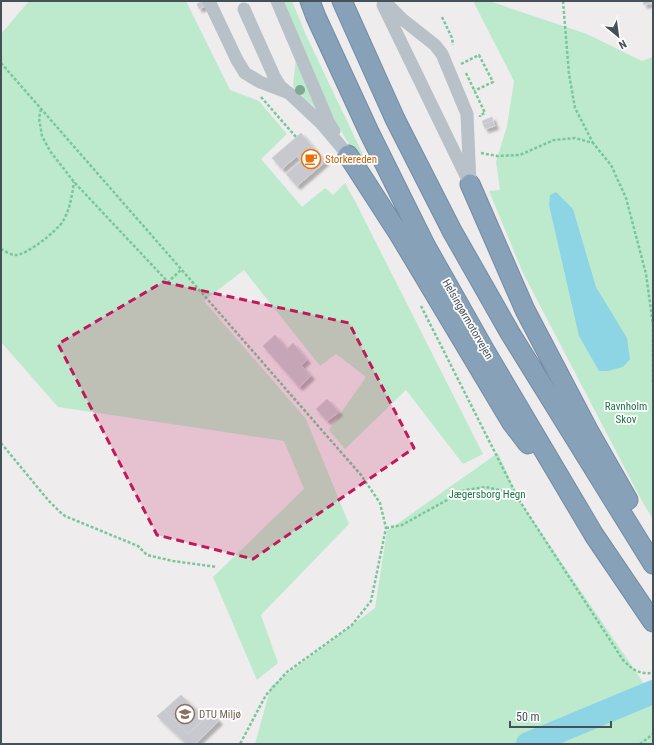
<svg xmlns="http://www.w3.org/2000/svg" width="654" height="745" font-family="'Roboto Condensed',sans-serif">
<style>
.green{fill:#bdeacd}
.water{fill:#8dd5e4}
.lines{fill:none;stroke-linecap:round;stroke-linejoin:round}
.river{stroke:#8dd5e4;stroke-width:24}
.building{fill:#c7c9cf;stroke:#d1d3d8;filter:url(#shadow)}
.highway-casing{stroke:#738ca4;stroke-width:21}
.path{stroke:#78c69c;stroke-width:2.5;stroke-dasharray:3 2;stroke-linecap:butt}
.minor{stroke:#b9c1c8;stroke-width:13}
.highway{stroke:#87a1b8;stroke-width:19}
.tree{fill:#7ca991}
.marked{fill:#c2185b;fill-opacity:0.2;stroke:#c2185b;stroke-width:3;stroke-dasharray:8 5;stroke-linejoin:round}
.labels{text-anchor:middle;stroke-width:3.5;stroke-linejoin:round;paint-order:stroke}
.food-label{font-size:11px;fill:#c56008;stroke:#fff;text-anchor:start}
.street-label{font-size:11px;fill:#465058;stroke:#fff}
.park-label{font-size:11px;fill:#1d7345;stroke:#fff}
.education-label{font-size:11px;fill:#785e54;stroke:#fff;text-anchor:start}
</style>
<defs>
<filter id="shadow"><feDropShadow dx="3.5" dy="3.5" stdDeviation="1" flood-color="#0004"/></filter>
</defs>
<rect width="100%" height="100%" fill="#efeced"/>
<path class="green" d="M29 1H186L230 90 259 101 287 134 261 159 302 207 325 188 333 195 345 183 356 203 483 454 463 464 406 390 345 449 329 430 366 377 336 354 320 366 244 270 204 301 306 419 349 524 261 615 278 663 257 680 213 577 304 489 284 441 58 407 1 342V34Z
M284 1H292L306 35 368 165 365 167 345 138 328 107Z
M473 1H489L587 34 642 61 653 57V519L643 503 523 273 489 191 500 190 496 162 507 126 514 81Z
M296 58 319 111 301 95 293 86Z
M498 453 519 500 653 697V744H255L271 686 375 608 387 531Z"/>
<path class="water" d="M556 192 573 209 596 287 627 338 630 359 623 367 608 371H599L579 336 549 205 550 195Z"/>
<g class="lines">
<path class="river" d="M528 744 653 692"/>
</g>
<path class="building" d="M202 1 205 6 199 9 197 4Z
M643 1H653V2L644 5Z
M492 117 493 121 483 124 482 121Z
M493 121 495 126 485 129 483 124Z
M301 133 325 162 297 186 286 174 301 161 297 156 282 169 272 158Z
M275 335 287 349 293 343 307 360 301 365 311 376 299 387 263 346Z
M327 399 339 412 327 421 316 409Z
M181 695 205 718 188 734 164 710Z
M164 710 188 734 211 713 219 721 195 744H186L157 716Z"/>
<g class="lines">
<defs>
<path id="highway" d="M310 1 316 17 369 132 425 245 485 351 594 535 653 622
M342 1 395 119 452 231 510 333 653 564
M348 155 399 234 512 423 528 444
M470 184 525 310 588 430 628 500"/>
</defs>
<use href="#highway" class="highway-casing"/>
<path class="path" d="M563 1 569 74 575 108 593 143
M442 17 452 38 453 45
M1 63 361 475 380 503 386 528 371 601 352 625 287 672 266 695 240 744
M461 64 479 55 493 82 474 91
M466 73 485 113 480 115V117
M261 97 296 137
M41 109 39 118 42 136 50 151 74 182 168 282 182 269
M481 153 497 156 520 155 554 140 575 138 593 143 611 165 626 198 646 274 653 325V382
M1 249C5 251 11 255 15 255 26 256 58 230 63 221 70 209 72 196 74 182
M421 306 519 500
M1 443 48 500 60 512 65 516 138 546 147 555 173 561 217 567
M386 528 402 525 465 490 486 487 503 491 519 500 623 660C633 670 638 674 653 673
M640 744 653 734"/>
<path class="minor" d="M209 1 237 60 245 73 260 82 289 93 322 124 348 155
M277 1 328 121 334 131
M384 1 402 19 435 45 442 54 467 114 470 184
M383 5 468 180
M244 9 274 76 280 86 287 92"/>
<use href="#highway" class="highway"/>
</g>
<circle class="tree" cx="300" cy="90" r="5"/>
<path class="marked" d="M163 282 349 323 414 448 253 559 157 535 58 344Z"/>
<defs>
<symbol id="cafe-ring" viewBox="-11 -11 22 22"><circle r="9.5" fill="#fff" stroke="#e8710a" stroke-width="1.5"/><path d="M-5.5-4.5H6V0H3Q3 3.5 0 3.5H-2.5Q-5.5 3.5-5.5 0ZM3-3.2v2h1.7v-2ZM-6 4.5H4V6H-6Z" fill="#e8710a"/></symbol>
<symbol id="university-ring" viewBox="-11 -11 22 22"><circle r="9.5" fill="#fff" stroke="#8d6e63" stroke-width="1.5"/><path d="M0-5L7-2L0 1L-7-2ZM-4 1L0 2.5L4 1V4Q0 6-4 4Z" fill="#8d6e63"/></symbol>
</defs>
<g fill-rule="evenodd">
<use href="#cafe-ring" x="300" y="148" width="22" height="22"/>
<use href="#university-ring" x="174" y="703" width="22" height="22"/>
</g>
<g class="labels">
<g class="food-label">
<text x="325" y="163">Storkereden</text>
</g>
<g class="street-label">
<text transform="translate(468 319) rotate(60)" y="4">Helsingørmotorvejen</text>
</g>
<g class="park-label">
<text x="626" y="410">Ravnholm<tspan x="626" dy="13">Skov</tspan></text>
<text x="487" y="498">Jægersborg Hegn</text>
</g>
<g class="education-label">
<text x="199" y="718">DTU Miljø</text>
</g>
</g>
<rect width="654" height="745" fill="none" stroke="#465058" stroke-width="4"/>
<g transform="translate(618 36) rotate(151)" stroke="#ffffff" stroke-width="3" paint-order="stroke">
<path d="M0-3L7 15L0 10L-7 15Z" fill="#465058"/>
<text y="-6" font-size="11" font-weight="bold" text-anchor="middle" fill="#465058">N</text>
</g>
<path d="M510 721v6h101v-6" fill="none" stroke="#465058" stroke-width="2"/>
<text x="516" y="721" font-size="12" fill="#465058" stroke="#ffffff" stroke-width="3" paint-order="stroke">50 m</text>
</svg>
